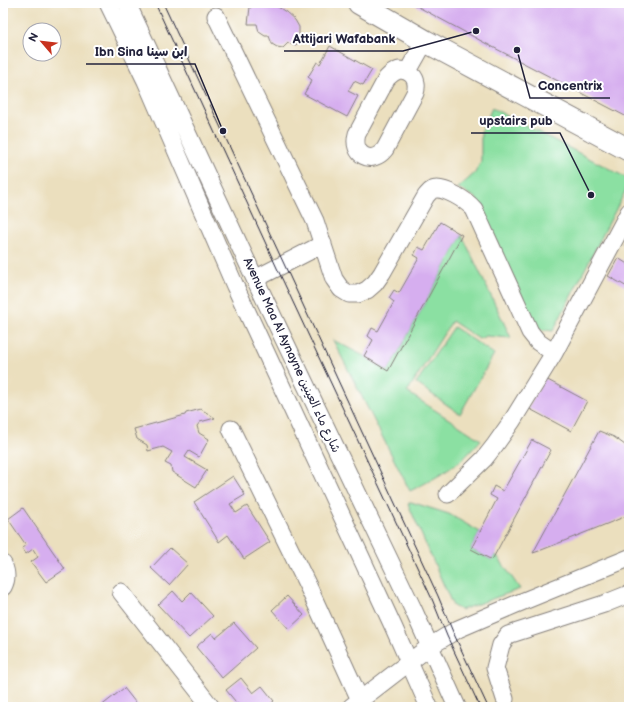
<svg xmlns="http://www.w3.org/2000/svg" width="632" height="710" font-family="'Balsamiq Sans','Playpen Sans Arabic',sans-serif">
<style>
.green{fill:#8be0a2;stroke:#56816e}
.building{fill:#d6aeef}
.lines{fill:none;stroke-linecap:round;stroke-linejoin:round}
.minor-casing{stroke:#86807c;stroke-width:19}
.major-casing{stroke:#86807c;stroke-width:24}
.minor{stroke:#fff;stroke-width:17}
.major{stroke:#fff;stroke-width:22}
.tram{stroke:#22223b;stroke-width:1}
.labels{text-anchor:middle;stroke-width:4;stroke-linejoin:round;paint-order:stroke}
.street-label{font-size:12px;fill:#22223b;stroke:#fff}
.leader{fill:none;stroke:#22223b;stroke-width:1.5}
.callout-dot{fill:#22223b;stroke:#fff;stroke-width:1.5}
.callout-label{font-size:13px;text-anchor:middle;font-weight:bold;fill:#22223b;stroke:#fff;stroke-width:4;stroke-linejoin:round;paint-order:stroke}
</style>
<rect width="100%" height="100%" fill="#fff"/>
<filter id="ink" filterUnits="userSpaceOnUse"><feTurbulence type="fractalNoise" baseFrequency=".025" numOctaves="2"/><feDisplacementMap in="SourceGraphic" scale="8" xChannelSelector="R" yChannelSelector="G"/><feConvolveMatrix kernelMatrix="1 2 1 2 8 2 1 2 1" color-interpolation-filters="sRGB"/></filter>
<filter id="wash" filterUnits="userSpaceOnUse"><feTurbulence type="fractalNoise" baseFrequency=".012" numOctaves="4" result="noise"/><feDisplacementMap in="SourceGraphic" scale="16" xChannelSelector="R" yChannelSelector="G"/><feGaussianBlur stdDeviation="0.9" result="paint"/><feColorMatrix in="noise" values="0 0 0 0 0 0 0 0 0 0 0 0 0 0 0 0 0 1.4 0 .05"/><feComposite in="paint" operator="in"/></filter>
<g filter="url(#wash)">
<rect width="100%" height="100%" fill="#ebdfbe"/>
<path class="green" d="M492 108 629 179V184L553 331 537 329 476 198 458 188 475 173 481 161V132Z
M462 235 511 338 486 336 479 339 452 321 407 392 481 440C476 445 471 451 466 456 449 471 430 481 410 491L333 340 364 356 388 371Z
M454 327 494 354 460 414 416 383Z
M411 502 449 514 480 532 471 549 492 560 495 554 498 557 520 589 461 610 453 606 408 504Z"/>
<g id="blocks">
<path class="building" d="M411 3H629V118L485 43Z
M269 4 278 7 286 12 295 20 299 27V35L296 46 288 43 283 48 277 47 272 44 269 36H265L259 32 257 24H248L250 7Z
M330 46 372 70 363 85 354 81 348 91 358 96 347 117 304 94 312 80 308 77 317 62 320 64Z
M440 222 462 235 388 371 364 356 373 340 368 336 372 328 378 331 394 302 389 298 394 290 399 293 419 258 414 255 418 247 424 250Z
M629 238V248L625 245Z
M618 258 629 265V288L608 276Z
M544 378 587 401 571 431 528 408Z
M201 409 215 418 200 422 197 426 199 433 209 439 199 457 189 451 185 457 207 470 196 487 172 472 171 466 165 463 172 452 163 447 148 451 147 445 137 439 134 429 185 415 186 413Z
M599 431 614 437 629 448V515L539 551 533 553Z
M532 440 551 450 492 560 471 549 497 499 490 495 494 486 503 491Z
M233 476 245 495 230 504 236 513 247 506 270 542 244 559 228 535 219 542 194 502Z
M23 508 65 569 46 582 31 562 38 557 33 549 26 554 22 548 26 545 8 519Z
M170 548 188 564 169 585 151 568Z
M173 591 182 601 191 592 213 616 189 638 158 605Z
M287 596 304 615 289 629 272 610Z
M234 623 256 648 222 678 196 647 212 633 216 638Z
M241 678 253 693 262 686 274 701 267 707H264L262 705 260 707H240L226 690Z
M124 688 139 707H100Z"/>
</g>
</g>
<g filter="url(#ink)">
<use href="#blocks" fill-opacity="0" stroke="#86807c" stroke-width="1"/>
<g class="lines">
<defs>
<path id="minor" d="M108 3 146 81 235 286 393 626 429 707
M127 3 255 279 413 609 457 707
M216 16 315 221 334 279 341 289 349 294H358L367 290 375 283 382 273 426 196C428 194 430 191 432 190 443 185 467 201 474 209L530 332 538 342 554 353
M399 70C412 70 419 80 415 93L385 149C372 166 351 155 357 134L387 78C391 74 393 72 399 70Z
M408 71 425 41
M255 279 323 244
M231 429 308 586 360 700
M448 494 484 459 495 445 512 421 554 353 629 212
M3 564C7 573 7 579 3 587
M121 592 211 707
M505 699 495 668 501 645 508 635 604 604 629 594
M351 707 429 647 458 629 514 605 629 558"/>
<path id="major" d="M359 3 425 41 629 150"/>
</defs>
<use href="#minor" class="minor-casing"/>
<use href="#major" class="major-casing"/>
<use href="#minor" class="minor"/>
<use href="#major" class="major"/>
<path class="tram" d="M155 3 277 268 432 599 447 636 480 707
M163 3 438 596 453 632 488 707"/>
</g>
</g>
<g class="labels">
<g class="street-label">
<text transform="translate(292 355) rotate(65)" y="4">Avenue Maa Al Aynayne شارع ماء العينين</text>
</g>
</g>
<path class="leader" d="M476 31L403 51H284M223 131L195 64H86M517 50L530 98H610M591 195L560 133H471"/>
<g class="callout-dot">
<circle cx="476" cy="31" r="4"/>
<circle cx="223" cy="131" r="4"/>
<circle cx="517" cy="50" r="4"/>
<circle cx="591" cy="195" r="4"/>
</g>
<g class="callout-label">
<text x="344" y="43">Attijari Wafabank</text>
<text x="141" y="56">Ibn Sina ابن سينا</text>
<text x="570" y="90">Concentrix</text>
<text x="516" y="125">upstairs pub</text>
</g>
<rect width="632" height="710" fill="none" stroke="#fff" stroke-width="16"/>
<g transform="translate(42 42) rotate(298)"><circle r="19" fill="#ffffff" stroke="#a7a7b1"/>
<path d="M0-3L7 15L0 10L-7 15Z" fill="#c8321e"/>
<text y="-6" font-size="11" font-weight="bold" text-anchor="middle" fill="#22223b">N</text>
</g>
</svg>
